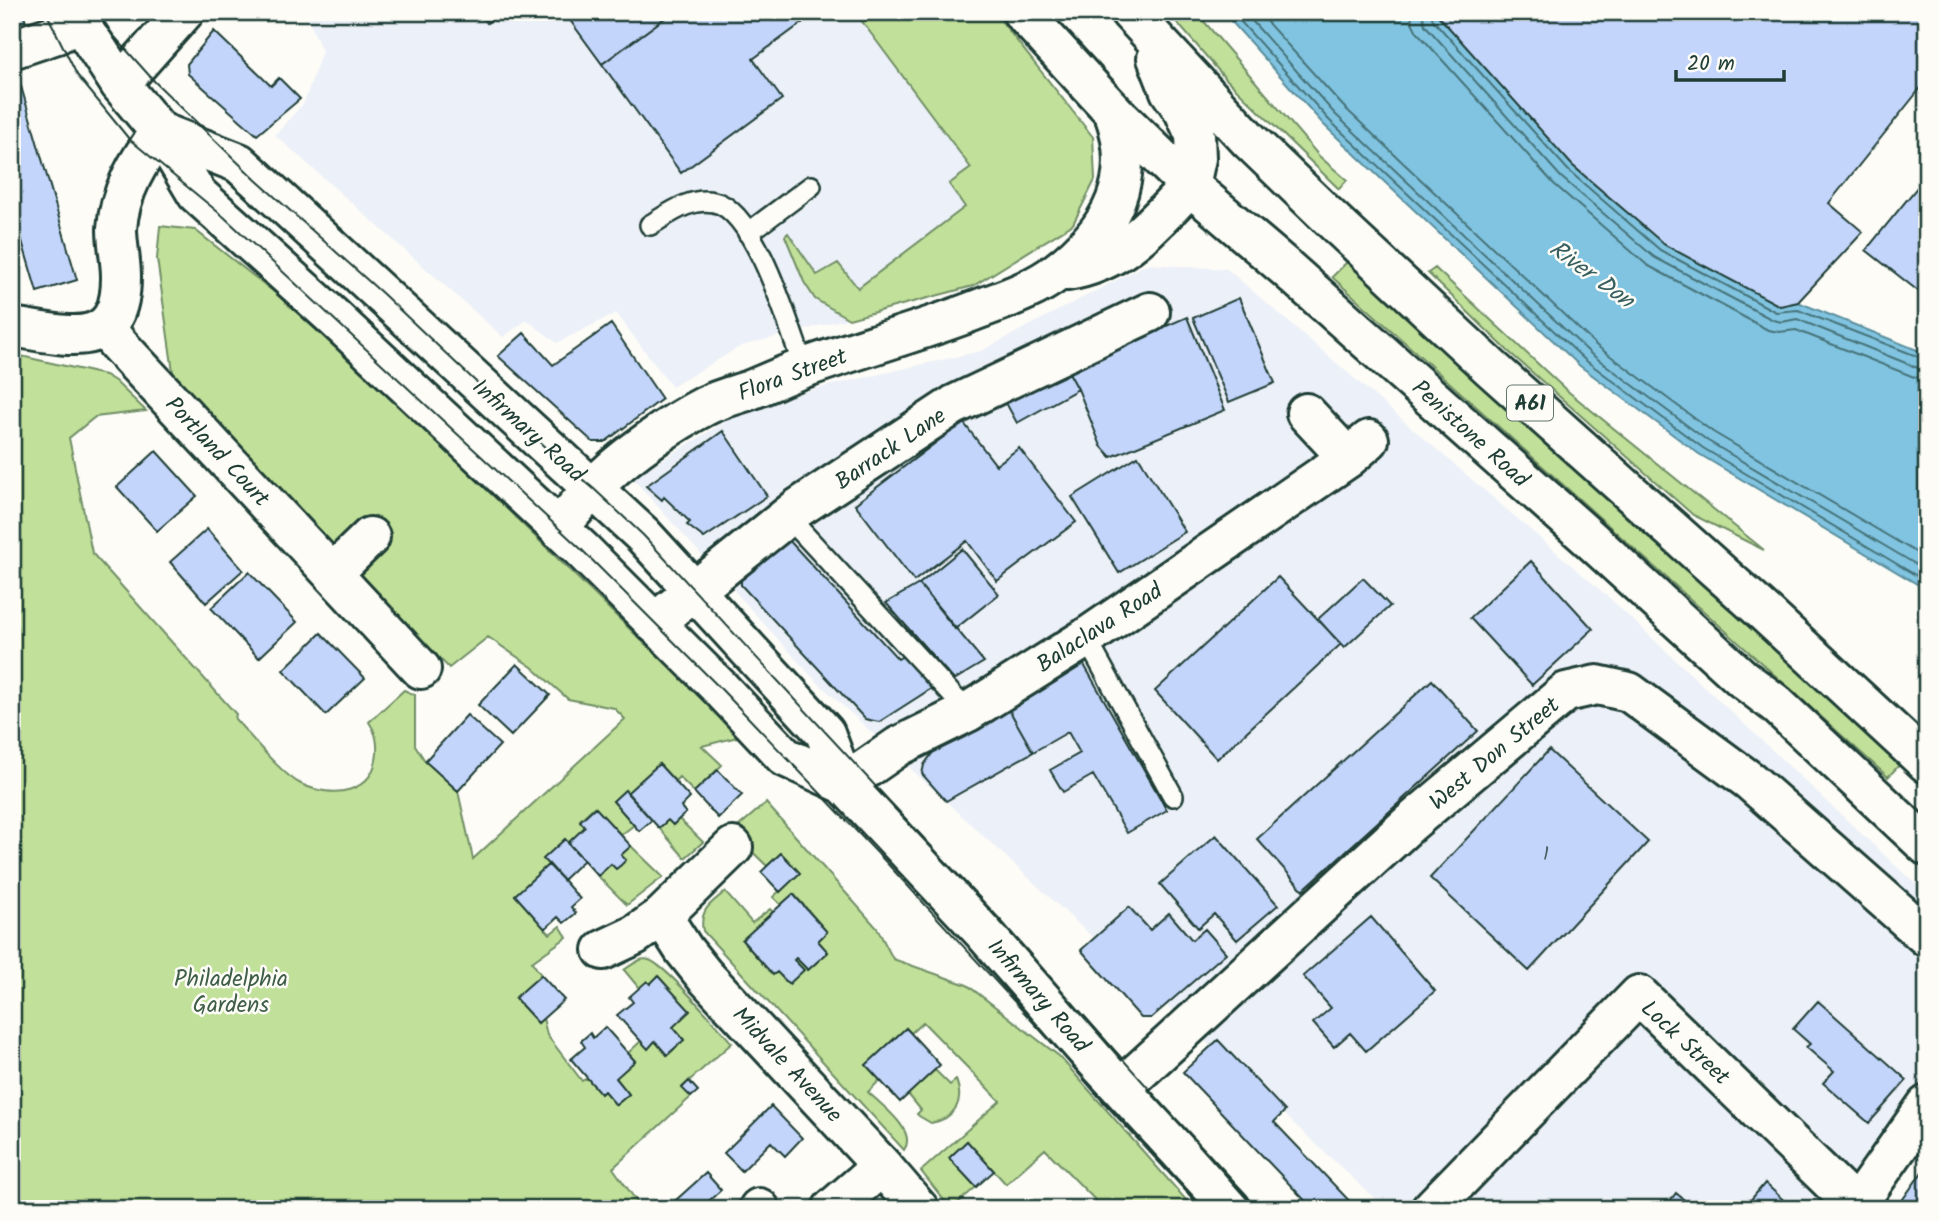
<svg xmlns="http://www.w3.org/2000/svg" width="1939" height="1221" font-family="Kalam,sans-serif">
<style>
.built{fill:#ecf0f8}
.green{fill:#c1e099;stroke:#708e66;stroke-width:2}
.water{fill:#81c4e1;stroke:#5a8e9c;stroke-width:2}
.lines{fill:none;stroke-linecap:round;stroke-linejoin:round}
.shore{stroke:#467379;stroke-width:2}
.building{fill:#c4d5fb;stroke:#1f3d34;stroke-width:2}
.lane-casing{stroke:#1f3d34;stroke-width:24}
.street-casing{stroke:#1f3d34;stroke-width:44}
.secondary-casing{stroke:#1f3d34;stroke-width:44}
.highway-casing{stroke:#1f3d34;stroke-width:44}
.lane{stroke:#fdfcf7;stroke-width:19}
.street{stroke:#fdfcf7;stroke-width:38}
.secondary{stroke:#fdfcf7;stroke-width:38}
.highway{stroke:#fdfcf7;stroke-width:38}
.tram{stroke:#1f3d34;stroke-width:2}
.labels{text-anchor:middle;stroke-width:5;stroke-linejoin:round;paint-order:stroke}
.number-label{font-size:19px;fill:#486366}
.shield{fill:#fdfcf7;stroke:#62766e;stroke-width:2}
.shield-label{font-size:21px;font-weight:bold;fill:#1f3d34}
.street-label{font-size:23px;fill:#1f3d34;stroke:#fdfcf7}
.park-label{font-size:23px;fill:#3f5e48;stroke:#fdfcf7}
.water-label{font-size:24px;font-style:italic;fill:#385f5f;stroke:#fdfcf7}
</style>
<rect width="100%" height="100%" fill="#fdfcf7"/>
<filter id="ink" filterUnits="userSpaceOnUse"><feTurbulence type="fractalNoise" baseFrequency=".0143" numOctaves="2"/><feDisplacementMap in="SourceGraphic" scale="14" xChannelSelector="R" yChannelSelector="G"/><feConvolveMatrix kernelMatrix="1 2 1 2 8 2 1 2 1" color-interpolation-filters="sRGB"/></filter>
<g filter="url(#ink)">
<path class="built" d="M305 12H994L1093 137 1095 180 1073 224 973 286 741 346 672 387 616 313 557 343 527 320 503 337 275 135 304 103 322 51Z
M1147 264 1227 269 1606 595 1927 895V1094L1845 1209H1386L814 679 632 478 758 402 981 351Z"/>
<path class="green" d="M855 12H994L1093 137 1095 180 1073 224 973 286 849 319 815 299 804 282 785 236 788 233 817 275 838 263 858 288 965 207 949 184 971 168Z
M1168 12H1196L1319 156 1347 180 1339 189 1224 77Z
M160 226 195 230 274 292 412 416 645 644 753 733 702 746 722 765 694 792 679 777 675 781 659 764 627 793 624 791 613 801 634 825 621 835 594 807 580 820 585 827 568 843 564 840 544 859 549 864 515 895 550 934 560 926 567 937 532 962 541 975 515 998 538 1023 543 1018 547 1035 582 1081 587 1078 601 1093 604 1091 616 1105 629 1094 616 1078 635 1061 628 1053 641 1041 648 1048 655 1041 668 1055 684 1040 673 1027 689 1011 659 977 650 984 639 988 624 970C632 965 640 957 649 960 667 966 717 1026 732 1043L682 1087 691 1097 613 1168 642 1209H12V354L105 375 115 381 146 411 95 417 69 438 92 553 236 714 235 719C251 736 282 775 301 784 333 799 374 794 377 753 378 741 376 732 369 722L404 690 415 695V745L425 761 458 791 473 859 625 719 614 708 568 699 532 667 488 637 449 668 175 386 157 259Z
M1347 262 1902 762 1888 777 1332 277Z
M1435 268 1565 389 1764 550 1693 515 1508 351 1428 273Z
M766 803 877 928 893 959 967 985 1059 1056 1194 1209H1104L1045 1149 1006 1184 967 1141 949 1158 976 1187 951 1209 921 1171 1000 1101 923 1022 911 1033 906 1028 866 1065 880 1080 868 1092C881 1105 918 1131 904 1150L703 931C699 911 710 903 725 892L752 923 770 909 773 912 742 940 773 975 777 972 788 984 803 970 794 960 796 958 808 970 828 953 818 941 827 932 794 894 781 905 773 897 799 873 781 853 767 866 732 832Z
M679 819 703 842 685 858 659 828 668 820 673 825Z
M631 846 663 877 627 905 598 876 611 864 616 869 621 865V855Z
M935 1070 950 1085 956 1080C965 1102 954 1119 931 1123L919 1116 917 1114 921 1110 908 1094Z"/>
<path class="water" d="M1223 12H1435L1572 165 1665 245 1780 306 1798 302 1927 354V590L1699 454 1580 366 1324 125Z"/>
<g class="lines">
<path class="shore" d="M1232 12 1329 120 1585 360 1703 448 1927 582
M1244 12 1335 114 1591 354 1708 441 1927 571
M1258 12 1343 106 1597 346 1713 432 1927 559
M1411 12 1412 22 1417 32 1554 184 1647 265 1768 330 1779 332 1796 330 1914 377 1927 379
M1422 12 1425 25 1561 177 1654 257 1773 320 1782 322 1797 319 1918 368 1927 369
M1430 12 1433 20 1568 170 1660 250 1776 312 1798 310 1927 360"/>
</g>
<path class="building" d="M12 12H23L28 30 12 34Z
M123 12H152L141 21 131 20Z
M479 12H503L487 23Z
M564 12H673L602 64Z
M673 12H817L753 59 782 99 681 173 602 64Z
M1435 12H1927V80L1829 203 1863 232 1798 302 1780 306 1665 245 1572 165Z
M214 31 271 86 279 78 300 99 257 135 188 74 187 64Z
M18 76 77 280 37 292 12 207V78Z
M1927 175V298L1866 250Z
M1239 298 1275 383 1229 402 1193 318Z
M1187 317 1225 410 1111 457 1101 446 1078 389 1067 369Z
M611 324 662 399 605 442H593L498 356 524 333 553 365Z
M1067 369 1078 389 1017 423 1006 403Z
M963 422 996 465 1019 448 1076 522 997 581 967 541 914 581 855 504Z
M723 431 767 496 704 538 687 525 690 522 664 497 662 500 646 486Z
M156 451 197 496 157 531 117 487Z
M1138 456 1185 532 1119 573 1072 497Z
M207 529 243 570 206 603 170 562Z
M787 538 898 659 903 656 932 688 879 722 865 719 741 585V574Z
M962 549 999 594 955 629 919 584Z
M1531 561 1593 629 1532 685 1470 618Z
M249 572 297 622 259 658 211 608Z
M1278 577 1341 644 1217 759 1155 691Z
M1363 578 1390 606 1344 648 1318 619Z
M919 584 984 662 954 680 886 603Z
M321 633 365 678 326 715 283 670Z
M1083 663 1167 810 1127 833 1093 775 1063 792 1050 770 1080 753 1068 732 1033 752 1007 706Z
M517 664 550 695 511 736 478 705Z
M1432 680 1478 731 1303 890 1257 839Z
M1007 706 1033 752 946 801 922 774 924 765 938 745Z
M467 715 500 745 458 791 425 761Z
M1549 750 1648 842 1529 971 1430 878Z
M659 764 690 798 681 807 686 813 679 819 673 825 668 820 659 828 627 793Z
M718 770 742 795 718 818 694 792Z
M625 790 652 820 639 831 613 801Z
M595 807 631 846 621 855 626 860 621 865 616 869 611 864 598 876 568 843 585 827 580 821Z
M1216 835 1278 905 1237 940 1214 914 1198 928 1160 884Z
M565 839 584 860 563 880 543 859Z
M781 853 800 873 780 892 761 872Z
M549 864 580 899 571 907 576 913 564 923 558 917 545 929 515 895Z
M793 894 827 932 818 941 828 952 808 970 796 958 794 960 804 970 789 984 777 972 773 975 742 940Z
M1129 907 1150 930 1169 913 1192 940 1205 929 1226 953 1151 1018H1141L1081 950Z
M1371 917 1435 991 1366 1051 1350 1033 1334 1047 1313 1023 1331 1008 1303 976Z
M541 975 564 1000 538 1023 515 998Z
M658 976 690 1011 673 1027 684 1040 667 1055 655 1041 648 1049 617 1015 633 1002 629 997 647 981 650 984Z
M1818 1001 1907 1080 1869 1123 1823 1083 1834 1071 1806 1047 1810 1044 1793 1029Z
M605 1027 635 1061 616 1078 629 1094 616 1105 604 1091 601 1094 571 1059 585 1047 581 1041 590 1033 593 1038Z
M906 1028 940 1065 900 1102 866 1065Z
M1218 1040 1285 1111 1274 1122 1357 1209H1313L1183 1072Z
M689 1081 698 1091 691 1097 682 1088Z
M771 1106 802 1138 785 1156 771 1142 742 1171 724 1153Z
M967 1141 994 1171 976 1187 949 1158Z
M1927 1165V1209H1896Z
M706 1173 721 1190 700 1209H666Z
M1765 1183 1793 1209H1743Z
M1676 1193 1695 1209H1664Z"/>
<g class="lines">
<defs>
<path id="lane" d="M650 225C669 214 690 197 714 202 756 210 790 330 804 368
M748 233 811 186
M788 517 968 712
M1086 638 1173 796"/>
<path id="street" d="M12 49 57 34 79 22
M120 84 184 12
M1067 271C1123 262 1152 225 1190 186
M105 327 117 343 421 669
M1306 413 1348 458
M558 528C574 511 588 492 605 476 630 452 674 422 705 406 719 399 735 395 750 390 768 383 786 374 804 368 859 348 916 333 971 312 999 301 1033 291 1057 272 1112 230 1139 178 1113 111
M333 573 370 537
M654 623 798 508 954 405 1150 312
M844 784 899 746 968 712 1086 638 1348 458 1369 440
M733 847 662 916 684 950 704 975 882 1166 919 1209
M603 950 635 935 662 916
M1120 1089 1409 824 1566 692 1597 685 1629 692 1750 781 1927 937
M759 1208 760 1209
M832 1209 882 1166
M1431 1209 1639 995 1856 1206
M1854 1209 1927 1105"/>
<path id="secondary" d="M73 12 120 84 160 132 197 194 330 314 581 549 721 689 785 757 844 784 984 933 1120 1089 1231 1209
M160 132 239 163 643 535 825 733 844 784
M12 327C66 335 121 354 121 277 121 261 117 244 117 229 119 192 139 160 160 132"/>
<path id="highway" d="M1022 12 1113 111 1190 186 1286 268 1589 538 1743 679 1776 704 1927 846
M1130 12 1249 140 1329 217 1491 368 1765 613 1927 763
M1157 58 1170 91 1184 111 1195 135 1196 158 1190 186"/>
</defs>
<use href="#lane" class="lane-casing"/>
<use href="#street" class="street-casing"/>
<use href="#secondary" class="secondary-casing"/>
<use href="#highway" class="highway-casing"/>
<use href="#lane" class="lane"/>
<use href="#street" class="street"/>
<use href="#secondary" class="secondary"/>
<use href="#highway" class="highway"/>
<path class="tram" d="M46 12 77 75 129 139 224 217 581 549 721 689 884 860 1205 1209
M96 12 105 26 155 82 256 180 383 294 550 452 594 489 643 535 979 898 1256 1209"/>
</g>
</g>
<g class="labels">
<g class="number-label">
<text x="1546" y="860">1</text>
</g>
<rect class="shield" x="1507" y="385.5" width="46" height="35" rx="5"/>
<g class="shield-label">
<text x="1530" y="410">A61</text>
</g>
<g class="street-label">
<text transform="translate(792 374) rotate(-20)" y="8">Flora Street</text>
<text transform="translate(529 430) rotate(42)" y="8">Infirmary Road</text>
<text transform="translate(1471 433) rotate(42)" y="8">Penistone Road</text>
<text transform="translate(890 448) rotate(-34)" y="8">Barrack Lane</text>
<text transform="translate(218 451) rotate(47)" y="8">Portland Court</text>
<text transform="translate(1099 627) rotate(-33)" y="8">Balaclava Road</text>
<text transform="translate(1494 753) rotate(-40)" y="8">West Don Street</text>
<text transform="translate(1039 995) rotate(49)" y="8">Infirmary Road</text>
<text transform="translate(1686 1042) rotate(43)" y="8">Lock Street</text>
<text transform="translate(788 1064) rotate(47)" y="8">Midvale Avenue</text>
</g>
<g class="park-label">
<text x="231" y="986">Philadelphia<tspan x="231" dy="26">Gardens</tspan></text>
</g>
<g class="water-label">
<text transform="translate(1592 274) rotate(36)" y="8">River Don</text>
</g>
</g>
<rect width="1939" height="1221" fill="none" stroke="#fdfcf7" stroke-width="42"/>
<rect x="21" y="21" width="1897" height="1179" fill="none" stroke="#1f3d34" stroke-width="2.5" filter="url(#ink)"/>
<path d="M1676 70v10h108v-10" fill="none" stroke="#1f3d34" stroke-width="3.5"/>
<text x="1687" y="70" font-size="21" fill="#1f3d34" stroke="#fdfcf7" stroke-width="5" paint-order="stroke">20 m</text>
</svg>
